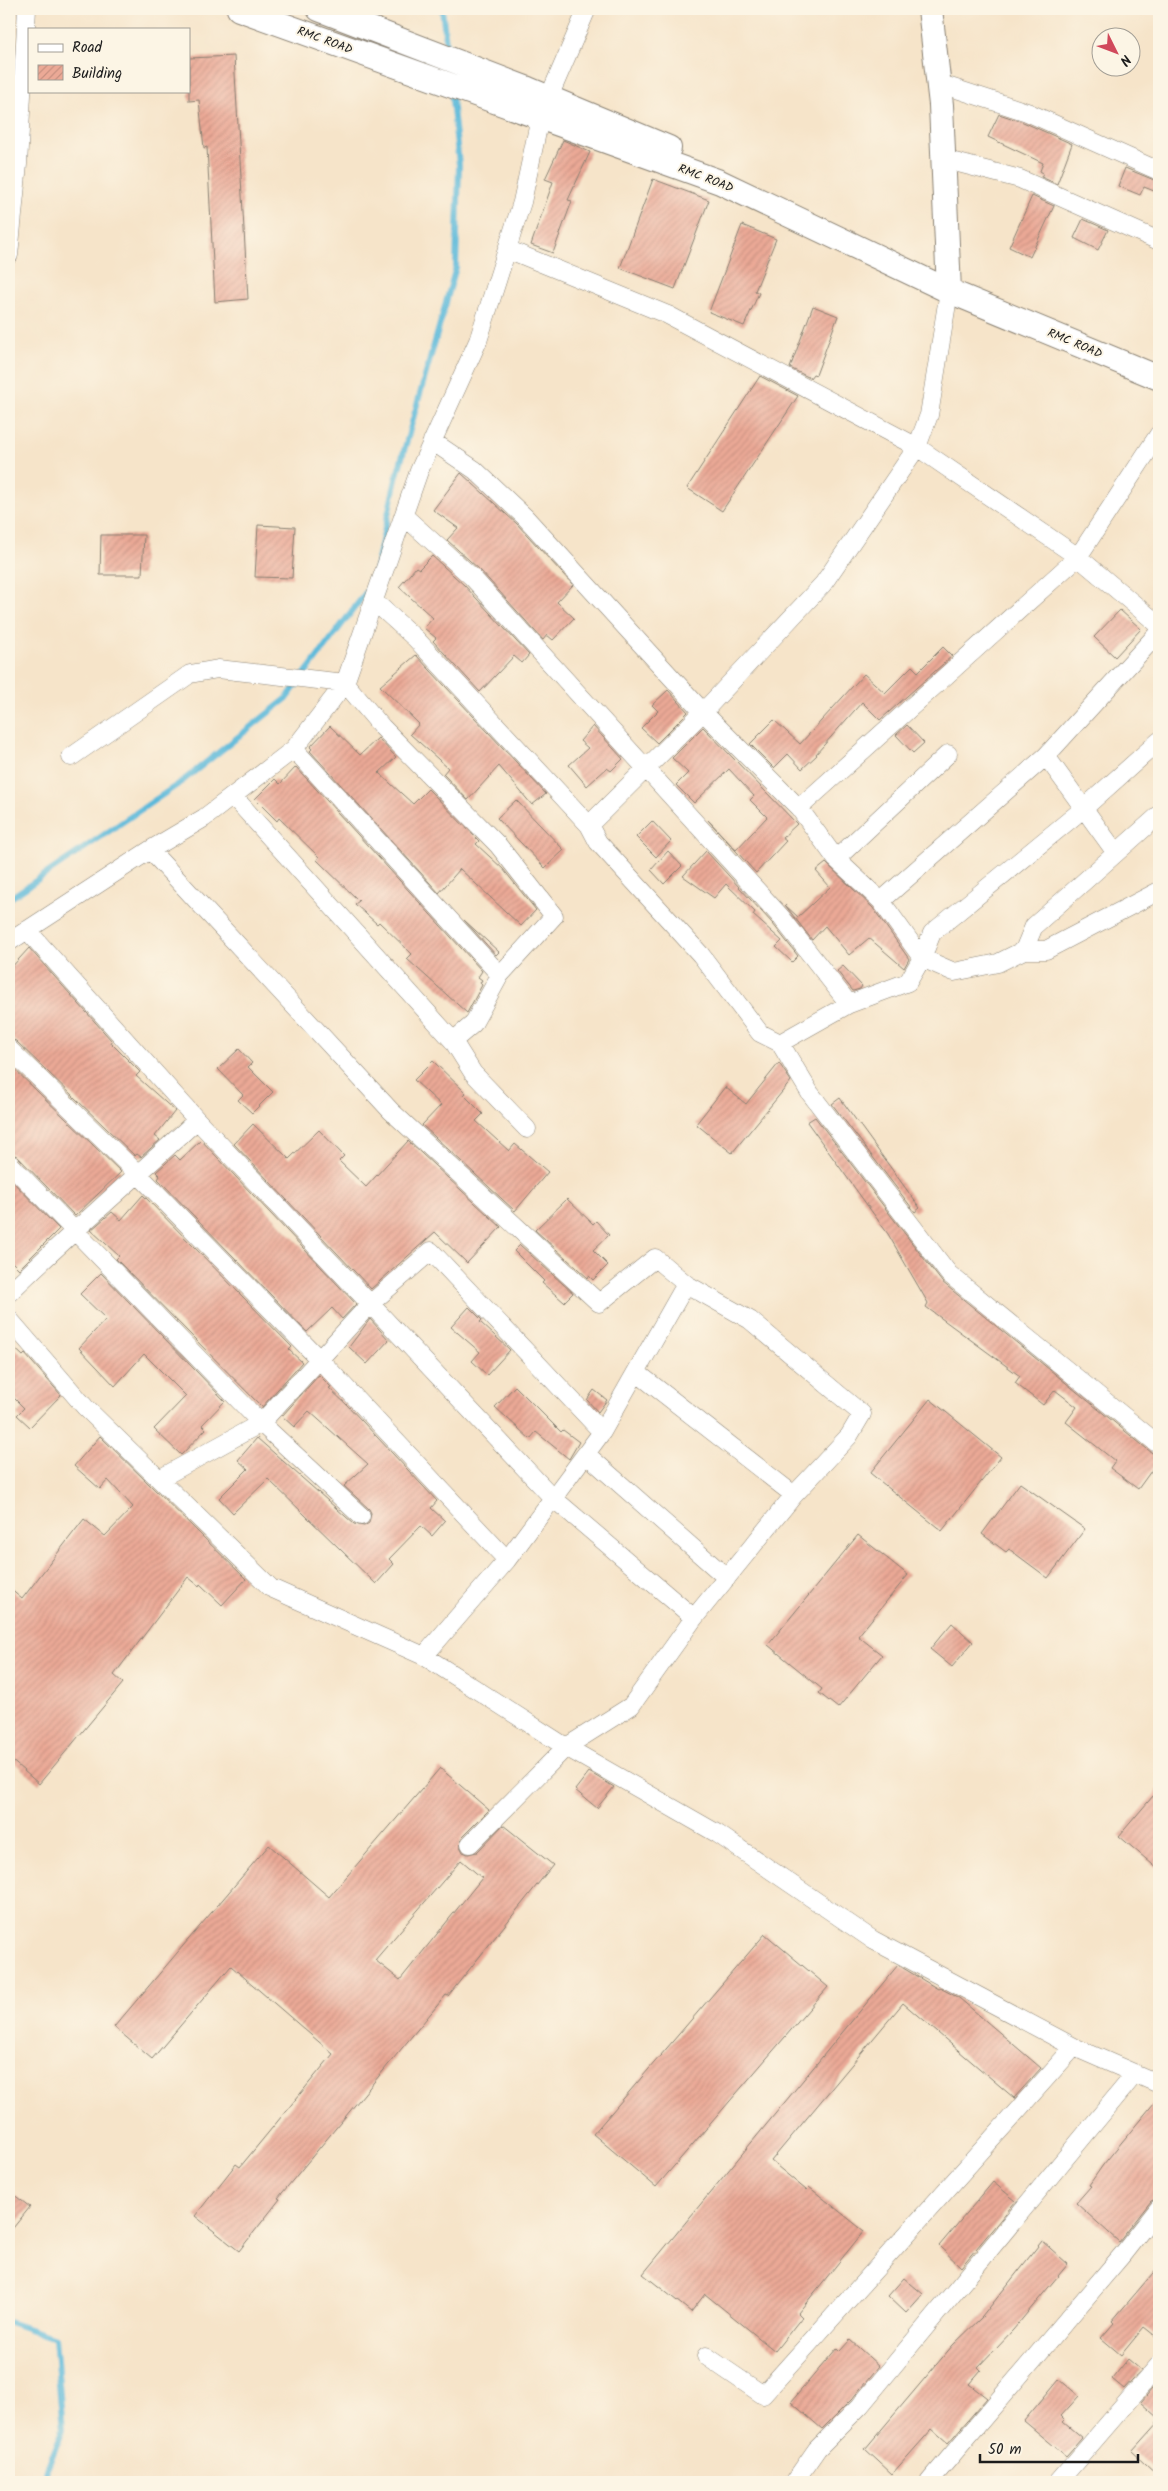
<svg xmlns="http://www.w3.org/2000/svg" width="1168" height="2491" font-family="Kalam,sans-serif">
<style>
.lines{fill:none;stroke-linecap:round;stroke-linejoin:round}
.stream{stroke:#5cb9da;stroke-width:6}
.building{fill:url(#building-hatch);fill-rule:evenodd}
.street-casing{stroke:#898072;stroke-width:19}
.secondary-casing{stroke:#898072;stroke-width:26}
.street{stroke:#fff;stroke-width:18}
.secondary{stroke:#fff;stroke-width:24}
.labels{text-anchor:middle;stroke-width:4;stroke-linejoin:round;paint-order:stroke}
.street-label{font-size:12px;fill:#1c1c1c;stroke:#fcf5e5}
</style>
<defs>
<pattern id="building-hatch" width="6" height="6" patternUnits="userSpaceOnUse" patternTransform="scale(1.25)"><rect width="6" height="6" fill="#eba996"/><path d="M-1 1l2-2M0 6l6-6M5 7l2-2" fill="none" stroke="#c99181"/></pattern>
</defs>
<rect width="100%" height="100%" fill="#fcf5e5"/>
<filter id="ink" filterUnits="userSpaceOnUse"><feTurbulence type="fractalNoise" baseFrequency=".02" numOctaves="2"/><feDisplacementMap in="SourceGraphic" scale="10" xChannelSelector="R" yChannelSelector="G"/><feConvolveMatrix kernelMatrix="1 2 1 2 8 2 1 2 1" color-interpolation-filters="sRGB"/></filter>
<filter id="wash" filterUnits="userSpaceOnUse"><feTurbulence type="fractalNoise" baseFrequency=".0096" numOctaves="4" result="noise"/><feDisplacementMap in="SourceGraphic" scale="20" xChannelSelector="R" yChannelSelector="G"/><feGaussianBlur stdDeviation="1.12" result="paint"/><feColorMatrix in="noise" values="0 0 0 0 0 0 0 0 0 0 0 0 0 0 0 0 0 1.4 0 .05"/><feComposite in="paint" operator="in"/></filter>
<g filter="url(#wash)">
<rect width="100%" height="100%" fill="#f6e4c9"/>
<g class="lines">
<path class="stream" d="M442 9 447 52
M375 573 396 479 456 267 459 165 451 90
M9 899 180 783 286 699 373 583
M9 2322 55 2338 63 2429 42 2482"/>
</g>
<g id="blocks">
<path class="building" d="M234 56 248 299 215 302 207 147 204 148 199 100 189 101V58Z
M999 114 1023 122 1072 144 1057 184 1041 177 1043 173 1040 171 1043 163 988 137Z
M563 140 590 152 568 200 572 201 553 253 531 245 553 182 545 179Z
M1125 168 1159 182V193L1144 187 1140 195 1118 186Z
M653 179 709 200 675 289 620 268Z
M1032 196 1054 206 1030 257 1009 247Z
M1083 219 1108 230 1098 250 1074 238Z
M742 225 776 239 755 291 759 293 744 326 709 312Z
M813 306 838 316 816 375 813 374 810 378 790 368Z
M760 376 798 396 722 511 687 488Z
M461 473 517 524 573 585 557 602 574 618 553 640 547 635 543 640 480 570 447 540 458 528 433 510Z
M258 525 295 527 292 578 255 577Z
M101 535H144L142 575H100Z
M432 556 464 585 529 655 522 663 514 656 480 692 433 641 436 638 424 628 433 618 399 587 416 567 419 569Z
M1120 610 1141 629 1115 657 1094 637Z
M943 647 952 656 880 720 862 702 816 754 817 755 802 769 788 754 774 768 750 744 774 720 800 744 864 674 885 693 912 666 918 672Z
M416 655 546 794 532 805 499 766 468 800 443 774 448 768 410 734 419 724 380 686Z
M668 690 688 712 657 743 641 728 658 711 652 705Z
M907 725 924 743 913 753 896 735Z
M330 726 360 755 378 738 396 757 379 773 413 804 428 789 479 841 476 844 503 869 536 910 521 926 460 869 439 893 310 751 312 749 310 747Z
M593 726 623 759 611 771 607 768 587 786 569 765 588 748 580 741Z
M703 727 797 824 782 838 786 841 756 873 708 820 736 850 767 817 750 800 754 796 729 769 694 803 676 785 688 773 672 758Z
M296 767 482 971 478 977 482 980 480 983 482 985 467 1013 407 959 412 954 379 922 377 924 355 904 359 901 317 860 319 857 279 818 277 821 255 799 275 779 280 784Z
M516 800 564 850 545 868 497 818Z
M652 821 671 841 656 857 636 837Z
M668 851 682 866 664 884 651 870Z
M706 851 773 924 798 956 792 962 776 947 782 941 753 915 755 912 726 884 714 898 683 876Z
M826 863 873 908 909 959 904 968 869 938 849 955 825 926 812 940 785 905 798 917 830 887 816 871Z
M464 920 499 952 496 955Z
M29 948 112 1041 111 1043 140 1072 136 1076 175 1111 155 1136 160 1140 141 1157 137 1154 135 1156 16 1041 9 1039V970Z
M843 966 862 986 860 989 853 991 837 971Z
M239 1049 252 1063 248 1067 273 1092 252 1113 238 1100 243 1095 218 1069Z
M433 1061 466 1093 464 1095 483 1114 476 1121 509 1151 515 1144 548 1172 515 1211 422 1125 441 1105 414 1080Z
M779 1063 791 1081 732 1153 696 1124 725 1087 746 1104Z
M9 1064 121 1172 75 1216 17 1156 9 1153Z
M840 1098 920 1208 915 1212 832 1104Z
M815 1117 942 1282 1152 1453 1159 1455V1460L1138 1489 1110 1468 1115 1461 1066 1422 1077 1407 1055 1390 1043 1405 1015 1383 1020 1376 926 1307 928 1303 888 1234 807 1122Z
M253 1124 289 1159 319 1130 344 1156 339 1161 366 1187 408 1141 501 1227 467 1263 435 1232 371 1289 234 1144Z
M201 1140 356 1304 342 1319 332 1308 307 1332 158 1179 160 1176 156 1172 175 1155 180 1160Z
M9 1178 59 1229 19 1269 9 1259Z
M143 1195 292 1347 289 1350 302 1362 262 1407 116 1259 119 1256 91 1230 112 1212 121 1220Z
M567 1199 593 1224 596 1221 609 1235 593 1250 608 1265 593 1280 589 1276 588 1278 535 1230Z
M520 1245 573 1293 564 1302 542 1283 544 1281 514 1251Z
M101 1273 225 1401 202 1425 206 1429 181 1455 154 1429 186 1396 144 1354 115 1386 79 1348 106 1319 80 1294Z
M469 1307 482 1320 480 1322 510 1350 487 1375 472 1361 480 1352 451 1327Z
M370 1319 389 1340 367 1364 349 1347Z
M9 1343 23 1356 25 1354 61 1395 30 1427 17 1415 24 1408 9 1393Z
M319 1375 331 1387 329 1388 347 1405 437 1501 431 1508 445 1521 432 1536 421 1526 389 1559 394 1564 376 1584 268 1479 233 1513 219 1498 248 1469 238 1460 257 1438 354 1524 364 1526 369 1523 371 1513 369 1509 344 1486 368 1464 309 1411 294 1427 282 1416Z
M515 1386 561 1432 563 1430 579 1442 569 1459 536 1432 530 1439 495 1407Z
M594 1390 607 1400 598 1412 587 1400Z
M930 1399 1001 1457 942 1531 870 1473Z
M100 1436 246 1579 222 1605 200 1584 199 1586 188 1577 114 1675 123 1683 39 1784 9 1758V1588L22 1599 84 1519 105 1536 133 1507 108 1480 100 1489 74 1466Z
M1020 1483 1085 1529 1048 1578 1009 1549 1006 1552 982 1534Z
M858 1535 908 1575 858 1636 882 1655 838 1708 819 1693 822 1689 768 1645Z
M952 1623 973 1642 952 1667 930 1649Z
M440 1768 489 1810 462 1837 460 1846 463 1852 468 1854 477 1852 503 1825 553 1865 448 1996 446 1995 278 2198 280 2199 239 2251 195 2216 236 2164 240 2167 333 2054 231 1966 152 2059 114 2027 269 1845 329 1897ZM461 1860 482 1878 400 1980 375 1960Z
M589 1772 614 1787 597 1808 575 1790Z
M1159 1789V1870L1119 1836Z
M765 1934 828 1987 656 2187 593 2134Z
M898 1965 938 1989 940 1988 959 1998 1041 2068 1014 2098 903 2003 771 2161 806 2190 809 2187 864 2231 798 2313 802 2317 775 2351 705 2294 691 2312 643 2274Z
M1159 2097V2198L1151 2201 1119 2242 1076 2203 1091 2186 1089 2185 1103 2165Z
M993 2182 1016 2201 961 2267 939 2246Z
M9 2191 30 2207 9 2233Z
M1042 2241 1068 2264 1013 2330 978 2367 981 2370 969 2384 987 2398 948 2443 932 2429 892 2474 865 2449 953 2345 982 2317Z
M1159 2266V2339L1144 2327 1121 2355 1101 2338 1114 2323 1112 2321Z
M904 2278 923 2294 906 2313 888 2296Z
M850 2340 879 2366 852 2399 822 2429 791 2402 837 2348 840 2351Z
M1128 2359 1141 2370 1124 2389 1112 2379Z
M1059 2379 1079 2396 1061 2416 1065 2420 1063 2422 1082 2438 1066 2456 1024 2421Z
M1157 2383 1159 2385V2418L1141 2402Z
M1159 2421V2476L1132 2451Z"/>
</g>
</g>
<g filter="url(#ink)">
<use href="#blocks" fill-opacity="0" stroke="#898072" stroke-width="1"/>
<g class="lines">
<defs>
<path id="street" d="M938 83 1027 112 1159 171
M943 159 1020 179 1159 241
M507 249 668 315 917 447 1078 557 1159 625
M9 255 18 164 27 9
M432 441 475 470 525 517 703 712 799 808 836 859 881 901 922 958 954 972 998 963 1024 950H1046L1159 891
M404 516 472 577 781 917 849 1004
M375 602 416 639 589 825 598 842 701 955 760 1033 780 1043 810 1093 949 1274 1159 1445
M294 749 500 975
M1046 756 1116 853
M71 757 190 674 218 669 345 683 382 727 498 845 554 916 500 975 473 1024 453 1041
M233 796 453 1041 473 1073 527 1129
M799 808 1078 557 1159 434
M589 825 703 712 823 584 917 447 929 415 949 291
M150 850 391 1111 599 1303 655 1258 686 1284 602 1432 507 1560 424 1656
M836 859 948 754
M881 901 1046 756 1159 632
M27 930 197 1120 553 1498 694 1618
M9 942 150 850 204 818 294 749 345 683 419 471 478 341 522 202 540 118 587 9
M1024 950 1034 926 1159 815
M780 1043 849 1004 908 982 922 958 932 933 1083 809 1159 741
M9 1049 139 1175 320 1360 507 1560
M9 1163 261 1423 361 1516
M9 1293C70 1233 135 1178 197 1120
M9 1319 85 1407 271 1588 424 1656 566 1747 718 1834 873 1940 1074 2047 1159 2084
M636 1372 794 1495
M586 1454 727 1578
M159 1479 261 1423 370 1304 431 1251 602 1432
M470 1844 566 1747 631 1706 694 1618 794 1495 849 1436 862 1414 750 1320 686 1284
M706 2356 763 2395 1074 2047
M794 2482 817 2449 860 2406 1135 2074
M929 2482 1122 2255 1159 2208
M1058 2482 1159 2365"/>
<path id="secondary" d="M239 9 720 182 949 291 1159 378
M319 9 528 89 669 148
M930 9 941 105 949 291"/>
</defs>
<use href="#street" class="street-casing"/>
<use href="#secondary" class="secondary-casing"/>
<use href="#street" class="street"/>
<use href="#secondary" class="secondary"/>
</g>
</g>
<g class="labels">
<g class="street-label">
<text transform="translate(325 40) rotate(20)" y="4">RMC ROAD</text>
<text transform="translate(706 178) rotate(21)" y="4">RMC ROAD</text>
<text transform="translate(1075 343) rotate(23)" y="4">RMC ROAD</text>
</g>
</g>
<rect width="1168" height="2491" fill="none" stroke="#fcf5e5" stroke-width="30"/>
<rect x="28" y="28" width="162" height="65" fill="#fcf5e5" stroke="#a29e95"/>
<rect x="38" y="44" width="25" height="8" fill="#ffffff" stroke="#a29e95"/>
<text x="72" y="52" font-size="15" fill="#1c1c1c">Road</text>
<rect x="38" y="65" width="25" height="15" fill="url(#building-hatch)" stroke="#a29e95"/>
<text x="72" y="78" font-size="15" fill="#1c1c1c">Building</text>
<g transform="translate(1116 52) rotate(132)"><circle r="24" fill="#fcf5e5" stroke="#a29e95"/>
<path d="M0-4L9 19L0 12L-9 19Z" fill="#d1495b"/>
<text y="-8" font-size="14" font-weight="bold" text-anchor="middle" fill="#1c1c1c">N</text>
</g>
<path d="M980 2454v8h158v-8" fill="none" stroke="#1c1c1c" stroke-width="2.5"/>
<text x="988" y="2454" font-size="15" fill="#1c1c1c" stroke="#fcf5e5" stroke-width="4" paint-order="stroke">50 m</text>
</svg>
